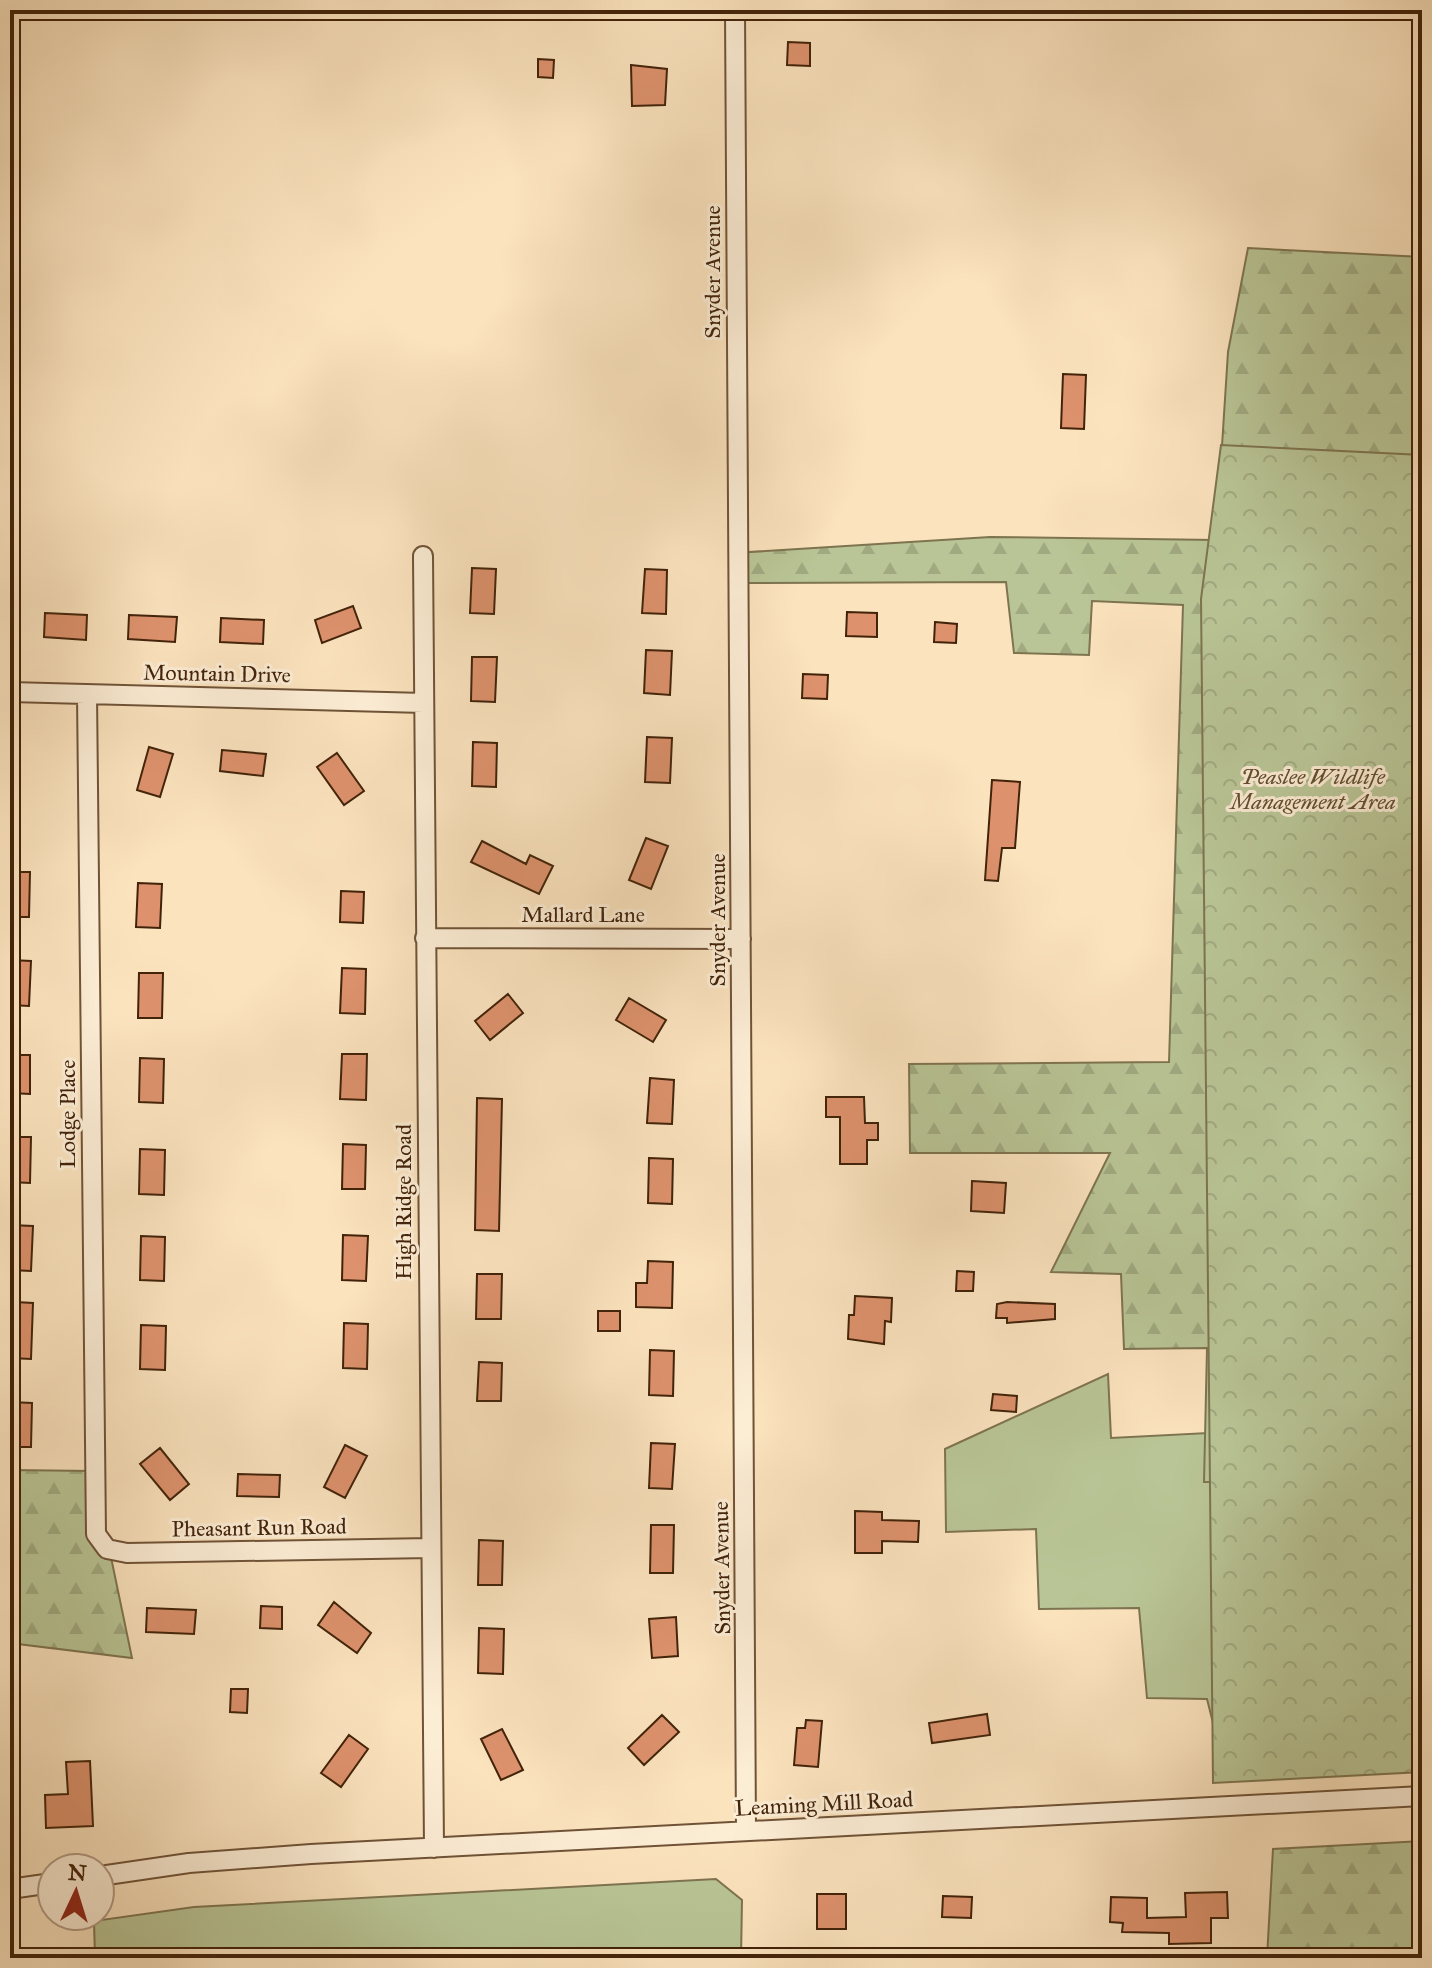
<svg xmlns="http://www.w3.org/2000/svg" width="1432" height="1968" font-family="'IM FELL Great Primer',serif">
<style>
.grass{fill:#b9c596;stroke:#7e7450;stroke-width:2}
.forest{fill:url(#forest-firs);stroke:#7e7450;stroke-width:2}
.park{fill:url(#park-crowns);stroke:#7e7450;stroke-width:2}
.building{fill:#dd926d;stroke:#42230a;stroke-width:2}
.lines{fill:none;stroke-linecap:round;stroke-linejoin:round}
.minor-casing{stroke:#705337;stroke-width:22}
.minor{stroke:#fcedd5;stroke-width:18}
.labels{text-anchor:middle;stroke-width:6;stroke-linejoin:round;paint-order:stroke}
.street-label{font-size:22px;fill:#42230a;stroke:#fcedd5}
.park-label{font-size:22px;font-style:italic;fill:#604c2d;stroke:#fcedd5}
</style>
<defs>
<pattern id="forest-firs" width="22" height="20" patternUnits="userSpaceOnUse" patternTransform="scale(2)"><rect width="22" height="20" fill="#b9c596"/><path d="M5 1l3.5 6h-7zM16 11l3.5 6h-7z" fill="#a0a980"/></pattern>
<pattern id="park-crowns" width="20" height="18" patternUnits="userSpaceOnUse" patternTransform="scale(2)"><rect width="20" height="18" fill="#b9c596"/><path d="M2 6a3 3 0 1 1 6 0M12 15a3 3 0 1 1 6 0" fill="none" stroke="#a0a980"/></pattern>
</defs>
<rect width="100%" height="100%" fill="#fbe3be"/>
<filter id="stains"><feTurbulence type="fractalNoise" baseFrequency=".0025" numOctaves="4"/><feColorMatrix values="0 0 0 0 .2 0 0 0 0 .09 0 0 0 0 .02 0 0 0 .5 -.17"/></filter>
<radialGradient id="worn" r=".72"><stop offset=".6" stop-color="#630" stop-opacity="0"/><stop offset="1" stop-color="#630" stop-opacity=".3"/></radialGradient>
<path class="grass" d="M1108 1374 1111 1438 1208 1433 1205 1482H1279L1223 1763 1207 1699 1147 1698 1139 1608 1039 1609 1036 1529 946 1532 945 1449Z
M716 1879 742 1900 741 1958H95L94 1921 194 1907Z"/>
<path class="forest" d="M1248 248 1422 257V1393L1279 1482H1204L1207 1348 1124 1349 1121 1274 1051 1272 1110 1153H910L909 1064 1169 1062 1183 605 1092 601 1089 655 1014 653 1006 582 735 583 734 553 990 537 1216 540 1228 352Z
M10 1470 93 1471 132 1658 10 1643Z
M1422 1841V1958H1267L1273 1849Z"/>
<path class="park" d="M1221 445 1422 455V1772L1213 1783 1201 599Z"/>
<path class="building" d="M788 42 810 43V66L787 65Z
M538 59 554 60 553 78 538 77Z
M631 65 667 69 665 105 632 106Z
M1063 374 1086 375 1084 429 1061 428Z
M472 568 496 569 494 614 470 613Z
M645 569 667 570 666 614 642 613Z
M353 606 361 628 322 643 315 620Z
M847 612 877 613V637L846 636Z
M45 613 87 615 86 640 44 637Z
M129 615 177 617 175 642 128 639Z
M221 618 264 620 263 644 220 642Z
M935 622 957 624 956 643 934 642Z
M646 650 672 651 670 695 644 693Z
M472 657H497L495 702 471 701Z
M803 674 828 675 827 699 802 698Z
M647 737 672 738 670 783 645 782Z
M473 742 497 743 496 787 472 786Z
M149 747 173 754 160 797 137 790Z
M222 750 266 754 263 776 220 771Z
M337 753 364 791 344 805 317 767Z
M992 780 1020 782 1015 848H1002L998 881 985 880Z
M646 838 668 846 651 889 629 880Z
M482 841 526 864 530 855 553 866 539 894 471 862Z
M10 872H30L29 917H10Z
M138 883 162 884 160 928 136 927Z
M341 891 364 892 363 923 340 922Z
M10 960 31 961 29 1006 10 1005Z
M342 968 366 969 365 1014 340 1013Z
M139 973H163L162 1018H138Z
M508 994 523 1013 490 1040 475 1021Z
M629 998 666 1020 653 1042 616 1020Z
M342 1054H367L366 1100 340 1099Z
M10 1055H30V1094L10 1093Z
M140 1058 164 1059 163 1103 139 1102Z
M650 1078 674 1080 672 1124 647 1123Z
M826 1097H864L865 1123H878V1140H867V1164H840V1117H826Z
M477 1098 502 1099 499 1231 475 1230Z
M10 1137H31L30 1183 10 1182Z
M343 1144 366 1145 365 1189H342Z
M140 1149 165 1150 164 1195 139 1194Z
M649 1158 673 1159 672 1204 648 1203Z
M972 1181 1006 1183 1004 1213 971 1211Z
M10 1225 33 1226 31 1271 10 1270Z
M343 1235 368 1236 366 1281 342 1280Z
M141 1236 165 1237 164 1281 140 1280Z
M648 1261 673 1262 672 1308 636 1307V1283H647Z
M957 1271 974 1272 973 1291H956Z
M477 1274H502L501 1319H476Z
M855 1296 892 1298 891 1322 885 1321 884 1344 848 1339 849 1315H854Z
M15 1302 33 1303 31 1359 10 1358V1314H14Z
M1007 1302 1055 1304V1319L1007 1323V1318H996L997 1304Z
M598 1311H620V1331H598Z
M344 1323 368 1324 367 1369 343 1368Z
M141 1325 166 1326 165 1370 140 1369Z
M650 1350 674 1351 673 1396 649 1395Z
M479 1362 502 1363 501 1401H477Z
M993 1394 1017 1396 1016 1412 991 1410Z
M10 1402 32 1403 31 1447H10Z
M651 1443 675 1444 672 1489 649 1488Z
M345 1445 367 1456 345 1498 324 1487Z
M160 1448 189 1484 170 1500 140 1464Z
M238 1474 280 1475 279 1497 237 1496Z
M855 1511 882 1512V1520L919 1521 918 1542 882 1541V1553H855Z
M651 1525H674L673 1573H650Z
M479 1540 503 1541 502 1585H478Z
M334 1602 371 1633 357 1653 318 1625Z
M261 1606 282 1607V1629L260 1628Z
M147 1608 196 1610 194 1634 146 1632Z
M676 1617 678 1656 652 1658 649 1619Z
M479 1628 504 1629 503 1674 478 1673Z
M231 1689H248L247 1713 230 1712Z
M987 1714 990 1735 932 1743 929 1723Z
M662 1715 679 1732 644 1765 628 1748Z
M806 1720 822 1721 818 1767 794 1765 797 1728H805Z
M502 1729 523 1770 501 1780 481 1739Z
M349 1735 368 1749 341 1787 321 1773Z
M90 1761 93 1826 46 1828 45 1795 68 1794 66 1762Z
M1227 1892 1228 1918H1211V1943L1169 1944V1933L1122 1932 1123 1923 1110 1922 1111 1897 1147 1898V1918L1186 1917 1185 1893Z
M817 1894H846V1929H817Z
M943 1896 972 1897 971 1918 942 1917Z"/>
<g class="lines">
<defs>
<path id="minor" d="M735 10 746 1830
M423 556 434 1848
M10 692 424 703
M87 694 96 1534 107 1549 127 1553 430 1548
M425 938 741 939
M100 1876 189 1863 311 1854 1422 1796
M10 1889 52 1883"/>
</defs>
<use href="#minor" class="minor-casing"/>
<use href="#minor" class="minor"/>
</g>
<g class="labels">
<g class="street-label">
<text transform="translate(712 272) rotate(-90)" y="8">Snyder Avenue</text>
<text transform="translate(217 673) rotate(1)" y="8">Mountain Drive</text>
<text x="583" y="922">Mallard Lane</text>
<text transform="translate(717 920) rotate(-90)" y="8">Snyder Avenue</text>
<text transform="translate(67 1114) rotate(-90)" y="8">Lodge Place</text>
<text transform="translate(403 1202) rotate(-90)" y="8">High Ridge Road</text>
<text transform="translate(259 1527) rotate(-1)" y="8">Pheasant Run Road</text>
<text transform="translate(721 1568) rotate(-91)" y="8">Snyder Avenue</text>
<text transform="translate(824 1803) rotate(-3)" y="8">Leaming Mill Road</text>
</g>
<g class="park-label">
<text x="1313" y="784">Peaslee Wildlife<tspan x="1313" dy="25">Management Area</tspan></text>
</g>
</g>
<rect width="1432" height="1968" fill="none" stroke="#fbe3be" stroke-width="40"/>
<rect x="12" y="12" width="1408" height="1944" fill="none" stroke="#42230a" stroke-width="4"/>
<rect x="20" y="20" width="1392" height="1928" fill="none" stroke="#42230a" stroke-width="2"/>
<g transform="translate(76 1892) rotate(4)"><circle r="38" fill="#fcedd5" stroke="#b29c84" stroke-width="2"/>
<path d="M0-6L14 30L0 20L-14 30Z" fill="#8f2418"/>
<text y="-12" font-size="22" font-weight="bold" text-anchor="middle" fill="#42230a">N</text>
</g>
<rect width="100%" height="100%" filter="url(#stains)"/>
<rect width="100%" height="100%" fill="url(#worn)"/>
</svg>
